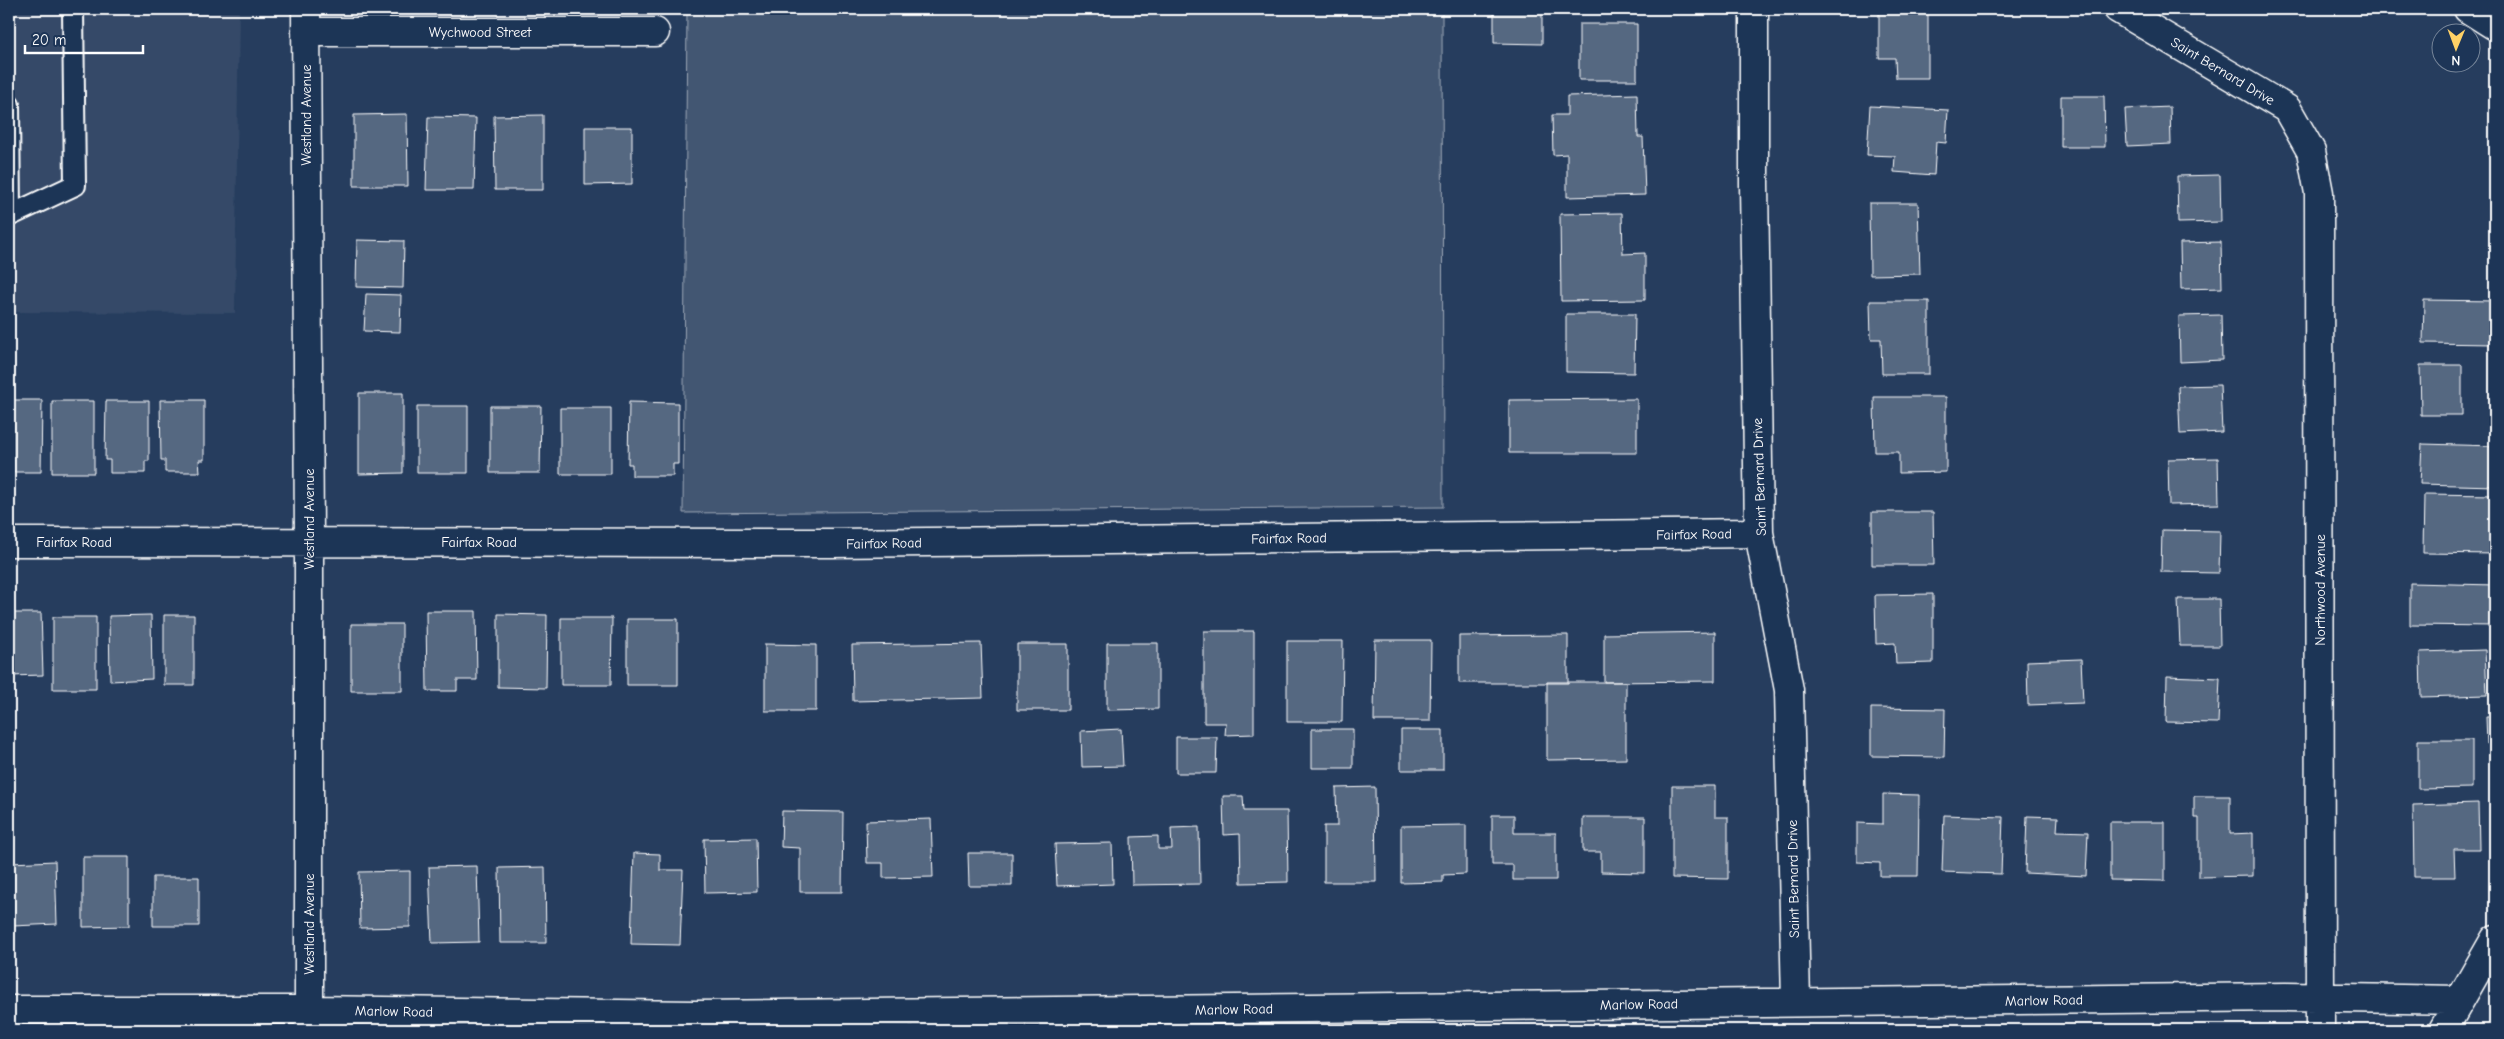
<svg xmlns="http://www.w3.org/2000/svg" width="2504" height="1039" font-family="'Comic Neue',sans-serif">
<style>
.built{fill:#344a68}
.green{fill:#425672;stroke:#a0aab8}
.building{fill:#556781;stroke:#fff}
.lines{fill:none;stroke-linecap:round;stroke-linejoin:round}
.lane-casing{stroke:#fff;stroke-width:24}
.street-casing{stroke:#fff;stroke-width:31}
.highway-casing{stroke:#fff;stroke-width:31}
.lane{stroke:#1d3557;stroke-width:20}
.street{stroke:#1d3557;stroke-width:28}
.highway{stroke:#1d3557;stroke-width:28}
.labels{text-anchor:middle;stroke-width:4;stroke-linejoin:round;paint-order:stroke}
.street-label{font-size:14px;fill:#fff;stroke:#1d3557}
</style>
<rect width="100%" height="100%" fill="#263d5e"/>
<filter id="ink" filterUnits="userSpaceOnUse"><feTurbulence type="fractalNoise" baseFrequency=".02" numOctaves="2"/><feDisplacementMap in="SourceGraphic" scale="10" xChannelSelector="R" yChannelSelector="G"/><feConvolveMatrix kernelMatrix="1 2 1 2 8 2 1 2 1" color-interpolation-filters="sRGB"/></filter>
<g filter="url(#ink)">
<path class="built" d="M9 9H239L235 313 9 312Z"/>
<path class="green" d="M687 9H1442L1443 507 683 513Z"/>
<path class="building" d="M1494 9H1542V44L1494 43Z
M1879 9H1928V78H1896L1895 58H1879Z
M1579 24H1637V80H1579Z
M1637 94 1638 137H1643L1645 195 1567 197V154L1553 155 1552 115H1567V96Z
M2061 96H2104L2105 147H2061Z
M1870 106 1948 110 1946 143 1936 142 1934 175 1894 172 1895 156 1867 155Z
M2170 107 2171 144 2127 146 2125 109Z
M407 114 408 186H354V115Z
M543 115V190H495L494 116Z
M428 117 476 118 474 190H426Z
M585 127H632V184L585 185Z
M2220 175 2221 222 2178 223 2177 176Z
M1869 203H1918L1920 274 1870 275Z
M1622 213 1623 254 1645 253V300L1561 301 1560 214Z
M357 240 404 241 403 288 356 287Z
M2221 242 2222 288 2181 289 2180 243Z
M366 294 401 295 400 332 364 331Z
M2424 300 2495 301V344L2423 343Z
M1870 301H1929V374H1882L1881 339H1871Z
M1566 314H1635L1634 373 1566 372Z
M2221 315 2222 360 2180 362 2179 316Z
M2420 365H2462V415H2421Z
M2220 385 2222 432 2180 434 2178 386Z
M359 393H403V473L359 474Z
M1874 397H1946V472L1899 473V452H1875Z
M1637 399V453H1509V400Z
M9 400H42L41 472H9Z
M160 400H204V460H199L200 472H165V460H161Z
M52 401H94V473H52Z
M106 401H149V461H145V473H110V460H105Z
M629 402 678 403V464H673V476H632V464H628Z
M417 406H468V473H417Z
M490 406H541L540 473H490Z
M560 408H611V474H560Z
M2422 444 2495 446V486L2420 484Z
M2218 458 2219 504 2169 505 2168 459Z
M2424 494 2495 495V554L2423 553Z
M1872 512H1933L1934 565H1872Z
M2162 530 2220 531 2219 573 2161 572Z
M2410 583 2495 585V626L2410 625Z
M1933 594V663L1896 664 1895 643 1876 644 1875 595Z
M2178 599H2219L2220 646H2180Z
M426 611H476L477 680H457V691H427Z
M9 613H41L43 675 9 676Z
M498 614 547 615 546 688 498 687Z
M151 615 152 679 110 681 109 616Z
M164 615H194V685H164Z
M53 617H96V689H53Z
M561 618H612L611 685H561Z
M627 619H678V685H627Z
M351 624H402V691H351Z
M1204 631H1254V734L1225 735 1226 723H1204Z
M1715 632V681L1604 682V634Z
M1568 635V683H1459V636Z
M1375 640H1431L1430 721H1374Z
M1287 641H1343L1342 722H1287Z
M981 643 983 698 853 701 852 645Z
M1107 643H1158V709L1107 710Z
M765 644 816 645V711H765Z
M1017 644H1068V710H1017Z
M2485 650 2487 695 2421 697 2420 652Z
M2081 659 2083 703 2028 705 2027 661Z
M2167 676 2220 678 2218 723 2166 722Z
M1547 682H1626V759L1547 760Z
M1871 708 1945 709 1944 757 1871 756Z
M2486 717H2495V743L2487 744Z
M1121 729 1123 766 1082 767 1081 731Z
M1312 729H1353V768H1312Z
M1401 730H1443V770H1401Z
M1176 737H1217L1216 773H1176Z
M2418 740H2472V788L2418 789Z
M1672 786H1715V817H1728V879L1672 878Z
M1375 787 1376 882H1324V826H1337L1336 788Z
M1883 794 1919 795 1918 876H1880V863L1857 862V823L1883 824Z
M1223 796H1243L1244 811H1287L1288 882 1241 883 1240 834 1224 835Z
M2194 796H2230V834L2253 833V876L2199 877V818H2194Z
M2478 803 2479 849H2454L2455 877H2414L2413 805Z
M782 811 843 812 842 892H800V848L781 847Z
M1492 815H1514V833H1556V880H1513V865H1492Z
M1944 815 2003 817 2001 874 1942 872Z
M2027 816 2058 817 2057 831 2088 832 2086 876 2025 873Z
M1583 817H1645V873L1601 872V852H1583Z
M931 819 933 877 883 878V863H867L866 821Z
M2110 822H2165V881L2110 880Z
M1466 825V874L1443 875V882L1401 883V826Z
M1199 827 1200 884 1132 885 1131 837 1158 836V849H1172L1171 828Z
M756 838 757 892 705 893 704 839Z
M1112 843 1113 884 1057 886 1055 844Z
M634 853 660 854V870H683L680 945 631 944Z
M968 853H1012V886H969Z
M83 857H129V926L83 927Z
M55 861 57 924 13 926 11 863Z
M477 866 479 942 432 943 429 867Z
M545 867 546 943H500L499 868Z
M410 871V927L360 928 359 872Z
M153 877H199V926H153Z"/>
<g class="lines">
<defs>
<path id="lane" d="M9 105 10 215
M9 216 75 185 73 9"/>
<path id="street" d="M306 9 309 542V1030
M1754 9V184L1759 533 1789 690 1796 1002
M2118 9 2287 109 2311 151 2319 193 2320 1030
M306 32H655
M9 542 832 543 1759 533
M9 1010H309L695 1015 2286 997 2460 1000
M2443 1030 2495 939"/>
<path id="highway" d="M2468 9 2495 26"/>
</defs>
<use href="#lane" class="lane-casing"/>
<use href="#street" class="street-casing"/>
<use href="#highway" class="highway-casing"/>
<use href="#lane" class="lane"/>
<use href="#street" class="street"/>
<use href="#highway" class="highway"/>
</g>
</g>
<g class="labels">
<g class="street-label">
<text x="480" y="37">Wychwood Street</text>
<text transform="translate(2223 71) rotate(31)" y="5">Saint Bernard Drive</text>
<text transform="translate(306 115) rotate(-90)" y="5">Westland Avenue</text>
<text transform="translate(1759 477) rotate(-92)" y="5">Saint Bernard Drive</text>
<text transform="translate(309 519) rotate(-90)" y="5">Westland Avenue</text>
<text transform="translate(1694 534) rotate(-1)" y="5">Fairfax Road</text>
<text transform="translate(1289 538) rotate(-1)" y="5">Fairfax Road</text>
<text x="74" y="547">Fairfax Road</text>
<text x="479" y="547">Fairfax Road</text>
<text transform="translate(884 543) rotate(-1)" y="5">Fairfax Road</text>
<text transform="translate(2320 590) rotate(-90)" y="5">Northwood Avenue</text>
<text transform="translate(1793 879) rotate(-91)" y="5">Saint Bernard Drive</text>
<text transform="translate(309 924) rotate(-90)" y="5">Westland Avenue</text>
<text transform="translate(2044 1000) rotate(-1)" y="5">Marlow Road</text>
<text transform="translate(1639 1004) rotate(-1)" y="5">Marlow Road</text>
<text transform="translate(1234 1009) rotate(-1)" y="5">Marlow Road</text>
<text transform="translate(394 1011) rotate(1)" y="5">Marlow Road</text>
</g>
</g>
<rect width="2504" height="1039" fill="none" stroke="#1d3557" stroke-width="30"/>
<rect x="15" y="15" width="2474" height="1009" fill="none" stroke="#fff" stroke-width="2" filter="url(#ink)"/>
<g transform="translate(2456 48) rotate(181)"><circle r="24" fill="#1d3557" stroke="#77869a"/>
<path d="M0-4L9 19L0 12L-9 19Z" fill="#ffd166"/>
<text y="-8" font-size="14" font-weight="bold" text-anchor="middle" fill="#ffffff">N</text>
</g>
<path d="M25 45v8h118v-8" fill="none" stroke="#ffffff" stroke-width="2.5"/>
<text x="32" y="45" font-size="15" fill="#ffffff" stroke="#1d3557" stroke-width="4" paint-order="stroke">20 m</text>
</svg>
